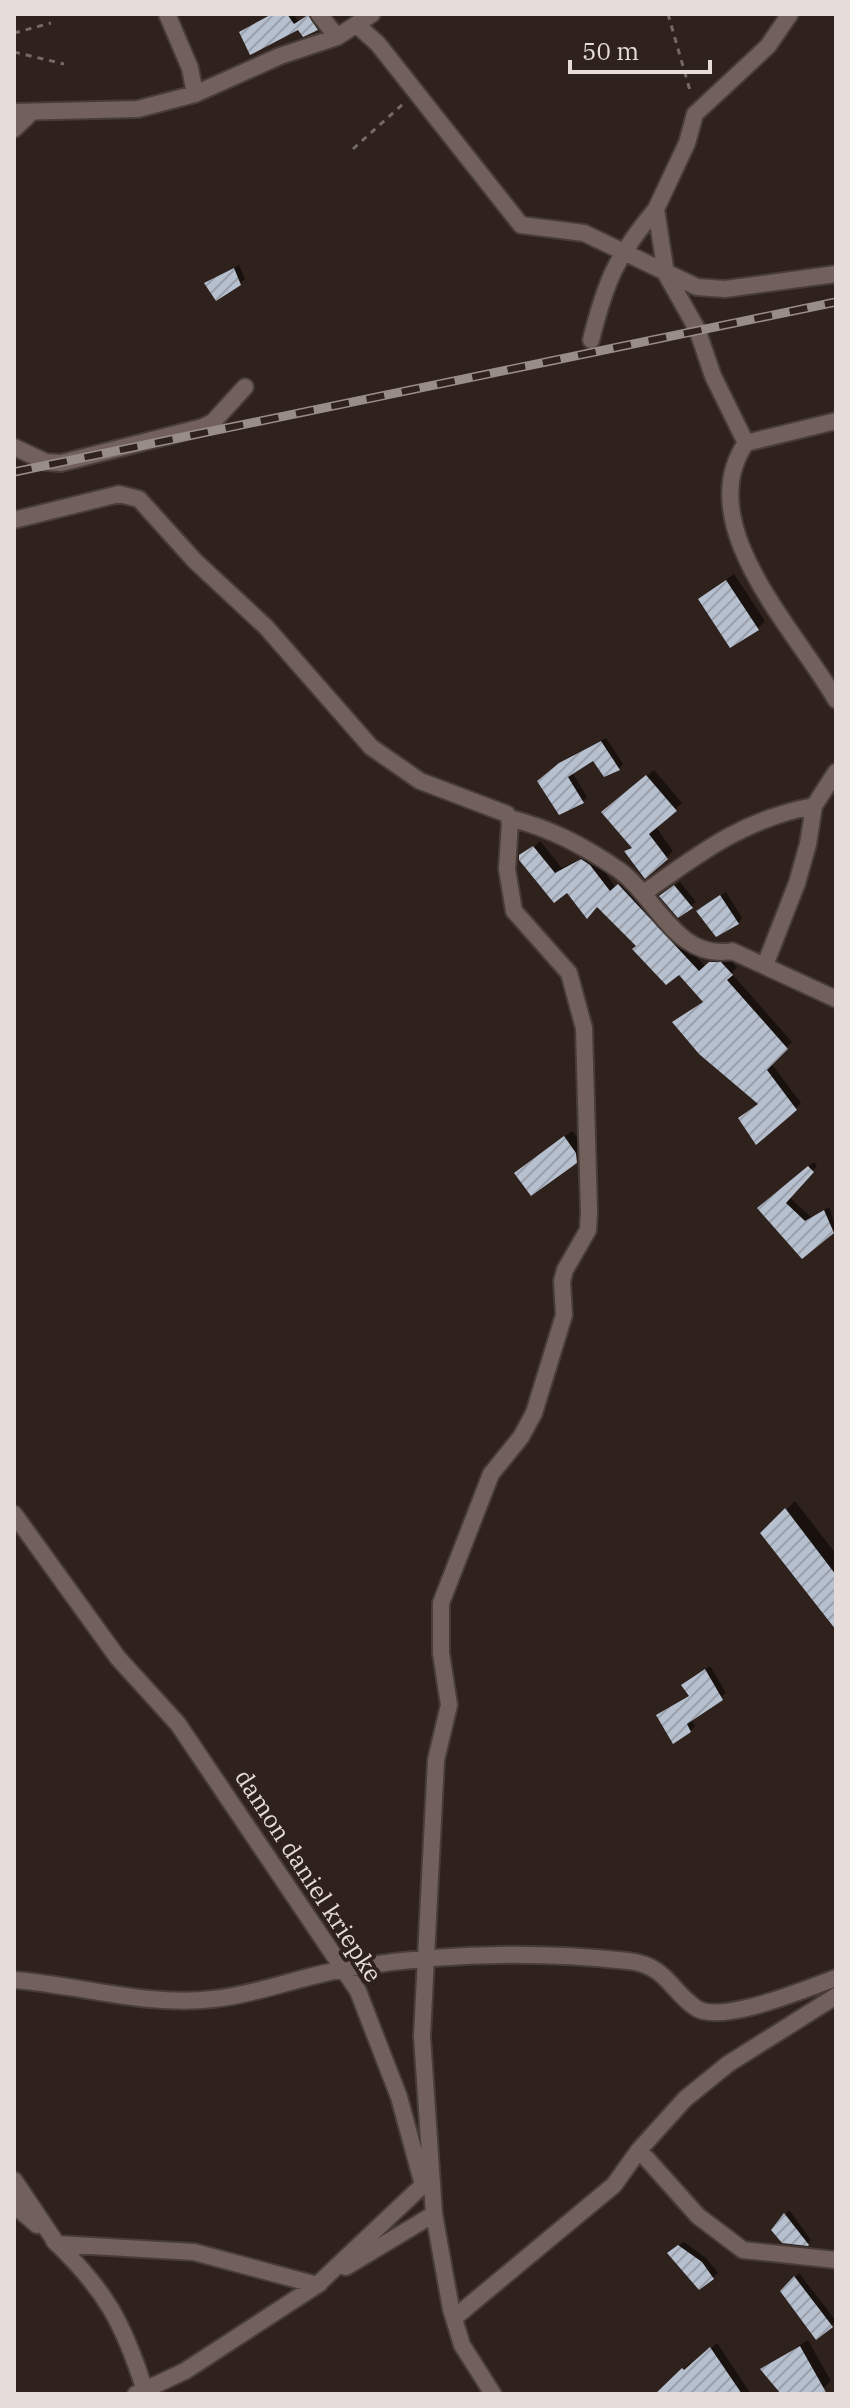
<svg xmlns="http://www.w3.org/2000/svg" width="850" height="2408" font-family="'IBM Plex Serif',serif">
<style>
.shadow{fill:#0007}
.building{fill:url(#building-hatch)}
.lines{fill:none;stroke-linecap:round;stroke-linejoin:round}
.street-casing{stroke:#483c39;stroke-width:20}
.path{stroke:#756965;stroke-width:3;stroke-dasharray:6 6;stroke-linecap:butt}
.street{stroke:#71605b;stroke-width:16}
.rail-casing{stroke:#998d89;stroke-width:9}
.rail{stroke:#2f211c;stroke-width:6;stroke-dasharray:18;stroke-linecap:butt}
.labels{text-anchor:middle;stroke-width:8;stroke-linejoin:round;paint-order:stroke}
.street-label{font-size:24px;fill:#e6dcd9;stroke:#2f211c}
</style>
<defs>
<pattern id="building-hatch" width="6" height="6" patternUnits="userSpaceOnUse" patternTransform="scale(2)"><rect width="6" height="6" fill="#b6c0cf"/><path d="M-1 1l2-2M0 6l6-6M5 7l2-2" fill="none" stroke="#9aa0ac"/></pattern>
</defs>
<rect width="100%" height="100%" fill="#2f211c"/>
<path class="shadow" d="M272 14H293L299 22 314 14 320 25 317 28 298 27Z
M239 265 245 279 240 283H206Z
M734 574 765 621 758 628 700 599Z
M606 738 623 764 619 769 594 759 572 772 587 797 583 801 544 777 566 759Z
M654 770 682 803 655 826 673 851 666 858 627 851 632 846 611 806Z
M540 841 562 868 588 855 596 859 616 888 625 880 706 967 717 957H728L737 968 731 973 792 1042 771 1063 801 1103 795 1109 760 1103 681 1017 704 1001 679 972 639 946 597 905 568 890 555 900 538 884 521 860Z
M680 882 696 902 678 915 666 891Z
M726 892 742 918 738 923 703 907Z
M572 1131 583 1145V1153L575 1161 524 1166Z
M814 1162 817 1166 789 1197 811 1217 829 1207 836 1228 802 1256 764 1204Z
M795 1501 836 1554V1614L763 1534Z
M710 1666 726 1693 691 1719 695 1726 690 1731 659 1715 691 1695 688 1680Z
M789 2210 811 2240 807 2244 774 2230Z
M684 2242 706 2258 718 2273 700 2287 674 2249Z
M799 2273 836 2321 831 2326 783 2291Z
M808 2340 831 2381 817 2394H783L763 2369Z
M717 2343 751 2394H658L690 2363 692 2365Z"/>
<path class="building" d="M272 14H287L294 24 308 15 318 30 303 37 298 30 250 55 239 32Z
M234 268 241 285 216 301 204 283Z
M726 580 759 630 730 648 698 599Z
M601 741 620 770 604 777 593 761 568 777 584 803 559 815 537 781 559 763Z
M646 775 677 811 649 834 668 859 645 879 624 851 632 848 601 812Z
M533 846 555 873 581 859 590 865 610 891 618 884 699 971 709 962H721L733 975 727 980 788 1049 767 1070 797 1110 756 1145 738 1118 758 1104 699 1054 672 1022 703 1002 679 975 666 985 632 949 636 946 597 907 587 919 567 893 554 903 519 860V855Z
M674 885 693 908 678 918 659 896Z
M720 895 739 924 716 937 696 911Z
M564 1136 576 1153 577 1163 531 1196 514 1173Z
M808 1166 814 1172 786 1203 805 1221 824 1210 834 1233 802 1259 757 1208Z
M785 1508 836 1575V1630L760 1533Z
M705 1669 723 1700 687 1724 691 1732 673 1744 656 1715 689 1696 681 1685Z
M784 2213 809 2245 808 2246 782 2243 771 2230Z
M678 2245 702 2262 714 2279 699 2290 667 2253Z
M794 2276 833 2327 816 2340 780 2291Z
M800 2346 827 2394H781L760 2369Z
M710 2347 742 2394H655L682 2368 684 2370Z"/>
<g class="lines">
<defs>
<path id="street" d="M167 14 190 68 195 94
M319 14 337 37
M357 25 378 44 521 225 584 233 697 287 725 289 836 274
M14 112 138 109 195 94 280 56 337 37 372 14
M14 129 32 112
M591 340C606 280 616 257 656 209
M836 421 746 443C690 524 797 631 836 700
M746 443 713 376 697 329 666 274 656 209 687 143 695 114 768 46 790 14
M14 447 46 462 61 463 203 427 213 422 245 387
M14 520 119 494 139 499 195 561 266 627 371 747 420 781 507 814 510 823 507 869 514 911 569 973 584 1028 589 1212 588 1230 565 1270 562 1281 564 1315 534 1413 521 1437 491 1474 441 1603V1653L449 1705 436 1760 422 2036 434 2214 451 2309 462 2345 493 2394
M509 818C550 828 584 846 619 870 656 897 677 961 732 951L836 999
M644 893C701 852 744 819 814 806
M765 965 797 883 808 844 814 806 836 772
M14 1514 118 1658 178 1724 358 1991 399 2097 423 2185 317 2285 194 2252 57 2244 14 2180
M14 1980C80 1985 148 2007 213 1999 260 1994 304 1975 350 1968 442 1953 535 1951 628 1961 666 1965 670 1990 696 2008 722 2025 807 1988 836 1978
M639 2150 698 2216 743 2250 836 2260
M14 2205 37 2225
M54 2241C105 2289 124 2324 145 2391
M346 2267 434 2214
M454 2318 614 2185 639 2150 685 2099 728 2064 836 1996
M136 2394 185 2371 320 2283"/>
</defs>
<use href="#street" class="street-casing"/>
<path class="path" d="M668 14 691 94
M14 33 51 23
M14 52 64 64
M353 149 403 104"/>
<use href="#street" class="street"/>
<defs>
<path id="rail" d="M14 472 836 302"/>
</defs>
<use href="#rail" class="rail-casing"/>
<use href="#rail" class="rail"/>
</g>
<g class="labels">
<g class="street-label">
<text transform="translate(308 1876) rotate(57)" y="8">damon daniel kriepke</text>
</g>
</g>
<rect width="850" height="2408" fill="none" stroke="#e6dcd9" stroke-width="32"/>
<path d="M570 60v12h140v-12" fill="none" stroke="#e6dcd9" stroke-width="4"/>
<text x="582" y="60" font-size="24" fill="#e6dcd9" stroke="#2f211c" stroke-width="6" paint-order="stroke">50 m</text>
</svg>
